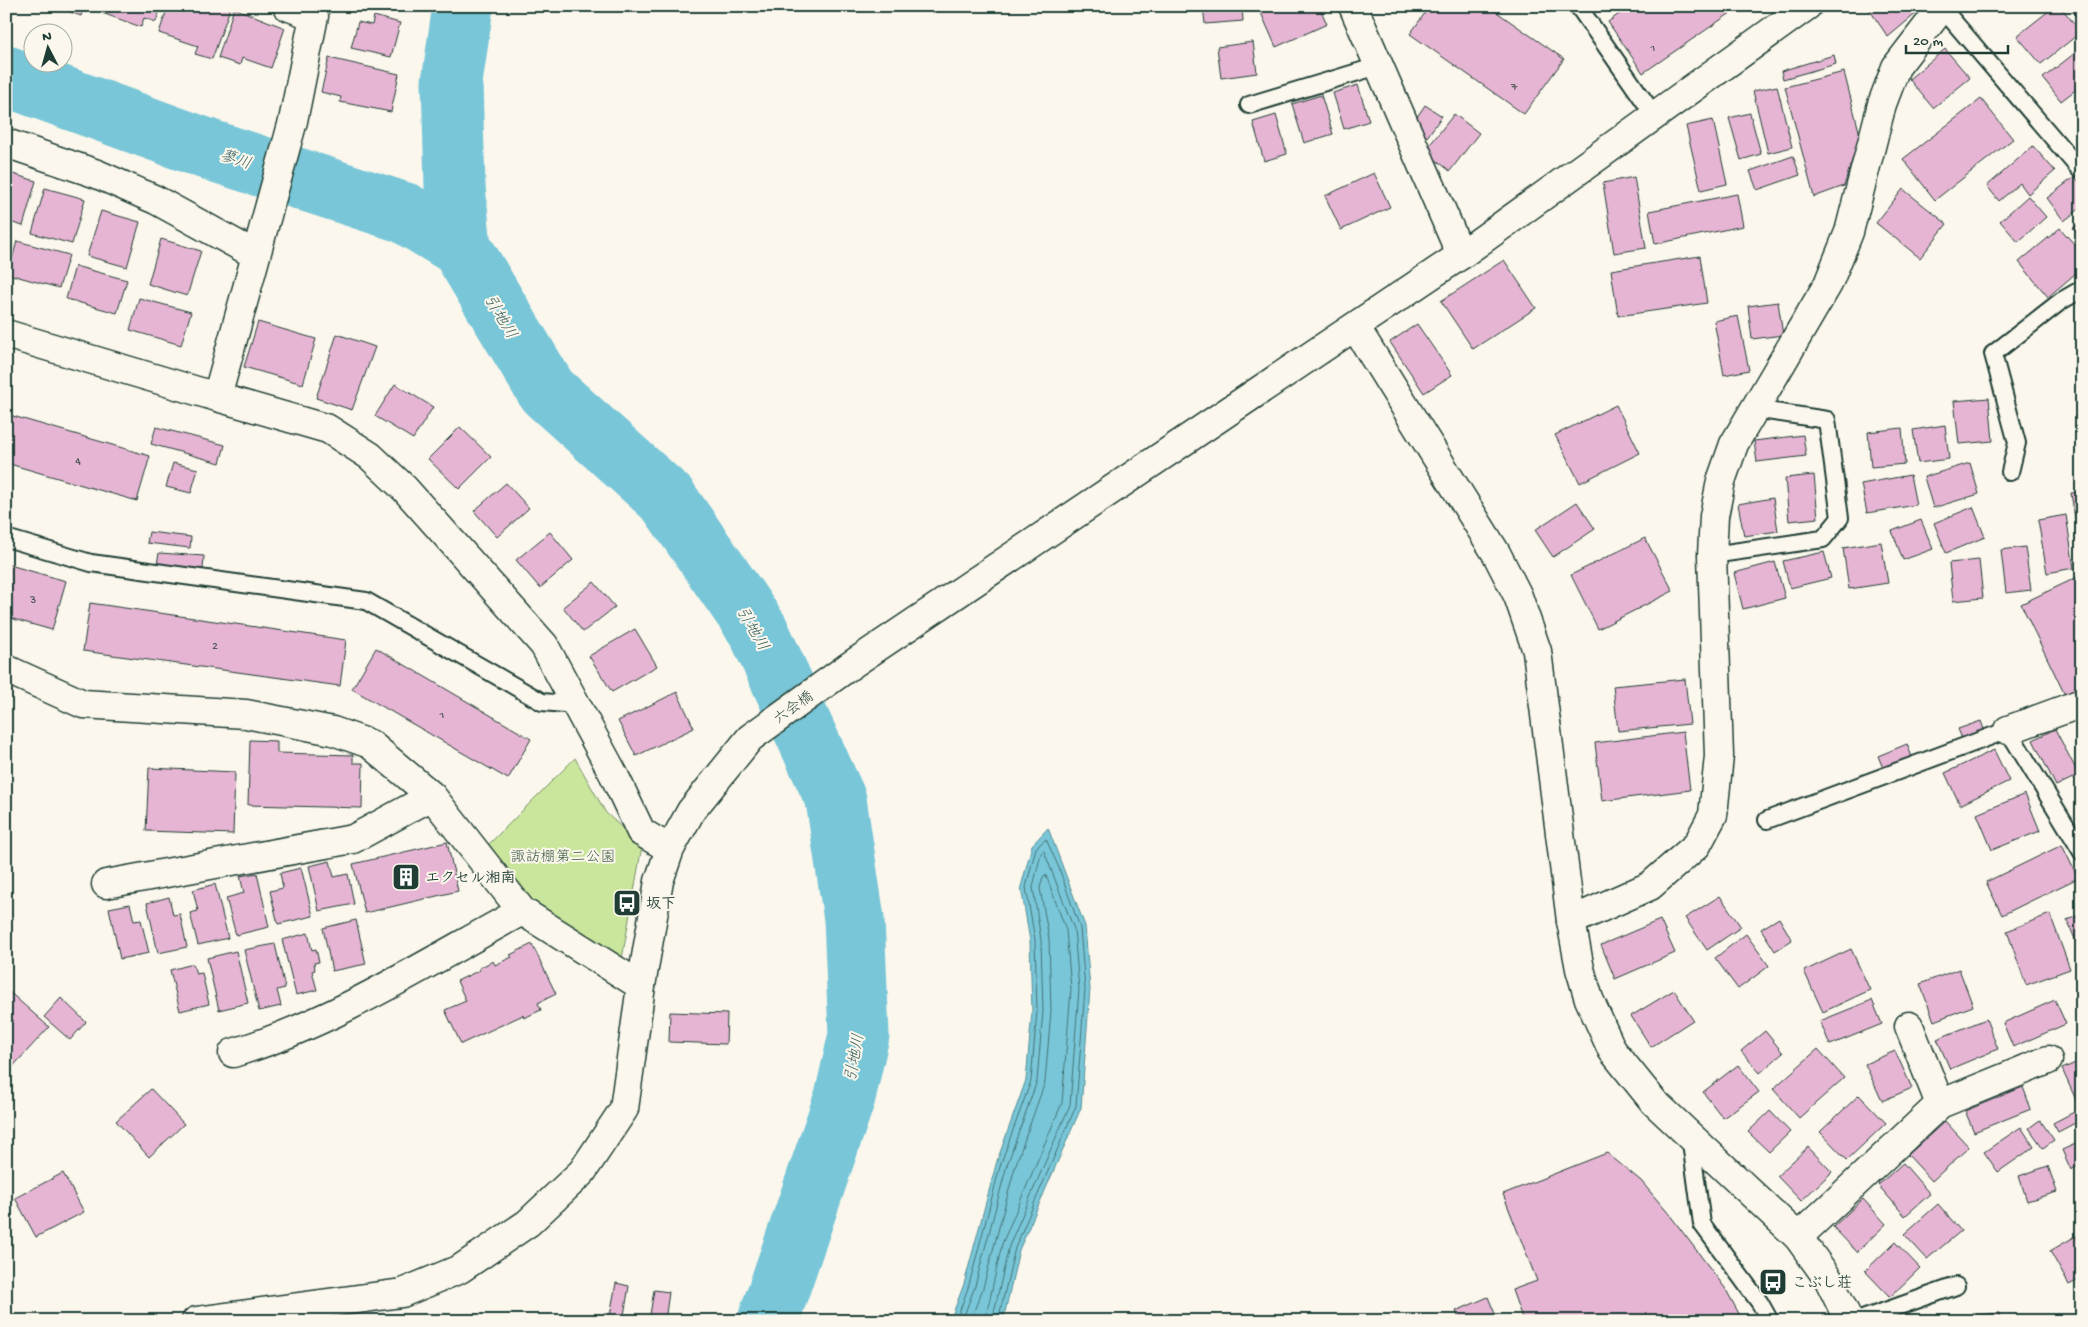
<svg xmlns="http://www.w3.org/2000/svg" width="2088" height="1327" font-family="'Gochi Hand','Klee One',sans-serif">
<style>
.green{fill:#cae69d;stroke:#749268}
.water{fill:#79c6d8;stroke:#558f96}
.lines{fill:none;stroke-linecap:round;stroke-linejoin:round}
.shore{stroke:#437476;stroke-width:1}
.river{stroke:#79c6d8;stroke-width:61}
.building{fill:#e7b5d4;stroke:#1f3d34}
.service-casing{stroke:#1f3d34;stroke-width:20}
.minor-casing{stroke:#1f3d34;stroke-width:31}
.tertiary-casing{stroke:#1f3d34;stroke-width:31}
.service{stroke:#fbf7ec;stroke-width:16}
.minor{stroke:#fbf7ec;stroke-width:28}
.tertiary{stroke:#fbf7ec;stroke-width:28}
.labels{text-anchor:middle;stroke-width:4;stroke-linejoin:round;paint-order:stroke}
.number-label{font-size:12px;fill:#515b5c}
.street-label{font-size:15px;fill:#1f3d34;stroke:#fbf7ec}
.park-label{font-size:15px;fill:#415f49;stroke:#fbf7ec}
.poi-label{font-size:15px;font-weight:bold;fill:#1f3d34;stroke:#fbf7ec;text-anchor:start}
.water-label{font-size:16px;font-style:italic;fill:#365f5d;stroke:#fbf7ec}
</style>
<rect width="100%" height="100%" fill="#fbf7ec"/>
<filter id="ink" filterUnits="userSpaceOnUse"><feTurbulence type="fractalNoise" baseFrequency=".02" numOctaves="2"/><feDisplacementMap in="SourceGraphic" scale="10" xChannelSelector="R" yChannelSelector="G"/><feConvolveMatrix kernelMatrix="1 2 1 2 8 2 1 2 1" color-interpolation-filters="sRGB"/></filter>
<g filter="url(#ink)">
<path class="green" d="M575 758 606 813 642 846 622 959 524 905 476 857Z"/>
<path class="water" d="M1048 828 1085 926 1090 989 1081 1108 1019 1250 1003 1321H950L964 1284 997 1161 1026 1080 1032 1012 1030 941 1021 887 1032 845Z"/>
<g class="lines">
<path class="shore" d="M956 1321 969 1285 1001 1163 1031 1081 1037 1011 1035 940 1026 887 1036 848 1046 839 1059 868 1080 928 1085 989 1076 1106 1015 1248 998 1321
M962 1321 975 1286 1007 1165 1037 1081 1043 1011 1041 940 1033 887 1041 853 1044 851 1074 929 1079 989 1070 1105 1009 1246 992 1321
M970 1321 983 1288 1015 1167 1045 1082 1051 1011 1049 939 1040 888 1043 877 1046 875 1066 930 1071 989 1062 1103 1002 1244 985 1321"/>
<path class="river" d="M463 6 452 82 455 187 461 247 547 391 668 500 758 630 836 800 854 919 859 1035 845 1097 768 1321
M6 76 207 149 405 213 461 247"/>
</g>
<path class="building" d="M54 6H84L81 16Z
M105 6H161L156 22 144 18 141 27 102 13Z
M168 6H231L212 59 195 54 198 46 159 33Z
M1203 6H1242L1243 21 1205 24Z
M1258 6H1319L1327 24 1276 47Z
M1430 6H1488L1564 59 1524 114 1410 34Z
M1630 6H1741L1643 73 1608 22Z
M1867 6H1925L1888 37Z
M2055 6H2060L2081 32 2041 64 2017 36Z
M234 8 285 28 271 68 242 58 240 65 218 58Z
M374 16 400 23 391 57 351 48 358 22 372 25Z
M1253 42 1257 73 1221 78 1217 47Z
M1945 49 1970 78 1933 108 1909 79Z
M2080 49 2082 85 2061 101 2043 78Z
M1834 55 1836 64 1783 79 1781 71Z
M329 58 399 74 391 112 340 102 341 97 321 92Z
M1844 72 1860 135 1844 186 1814 197 1785 87Z
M1358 85 1369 121 1344 129 1333 93Z
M1777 86 1792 147 1768 153 1753 91Z
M1321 95 1333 134 1304 143 1292 104Z
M1981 99 2013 139 1935 200 1903 159Z
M1425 105 1442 116 1427 137 1411 126Z
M1750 113 1761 154 1741 160 1729 118Z
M1454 114 1479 133 1450 171 1425 151Z
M1276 115 1287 154 1264 161 1253 122Z
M1713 120 1727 184 1701 190 1686 126Z
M2033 146 2055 171 2028 194 2020 183 1999 201 1987 186Z
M1793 156 1800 175 1757 190 1750 171Z
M6 172 36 181 23 226 6 221Z
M1374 173 1390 207 1341 230 1325 196Z
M2077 175 2082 181V207L2064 221 2047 198Z
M1634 177 1646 248 1614 253 1603 183Z
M45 188 85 199 72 244 32 233Z
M1903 189 1947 224 1920 258 1876 223Z
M1737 194 1743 226 1655 244 1649 211Z
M2028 196 2046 217 2018 242 2000 221Z
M101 211 140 222 127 267 87 256Z
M2082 222V239L2073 228Z
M2060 228 2082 253V268L2048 297 2019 262Z
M161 239 201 251 187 296 148 284Z
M17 241 69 255 59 288 8 274Z
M6 245 12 247 6 268Z
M1700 256 1707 303 1618 316 1611 270Z
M1504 260 1536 308 1473 349 1441 301Z
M75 266 127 280 117 313 66 299Z
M139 298 191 312 181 345 130 330Z
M1778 302 1783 335 1752 339 1748 306Z
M1738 316 1749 370 1724 375 1714 321Z
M258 322 316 339 303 384 244 367Z
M1417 324 1452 375 1424 393 1390 342Z
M337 334 375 347 352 410 316 398Z
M395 384 433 407 413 439 375 416Z
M1989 398 1993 441 1959 444 1954 401Z
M1616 405 1640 453 1580 483 1555 435Z
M6 414 150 456 137 501 6 463Z
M1945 425 1949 459 1918 463 1913 430Z
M156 427 225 445 220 463 151 444Z
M460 427 491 457 459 489 428 459Z
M1902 428 1905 464 1871 467 1868 432Z
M1803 435 1806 456 1757 462 1754 441Z
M173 463 198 469 191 493 166 487Z
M1970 463 1979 494 1933 508 1924 477Z
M1814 475 1818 518 1789 521 1785 478Z
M1910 475 1916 505 1867 513 1861 484Z
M506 483 529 508 497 537 474 511Z
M2082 492V549H2080L2071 493Z
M1773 498 1778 531 1744 536 1738 504Z
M1577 502 1595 529 1553 557 1535 530Z
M1973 507 1985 537 1946 553 1934 523Z
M2066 515 2074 568 2047 573 2038 520Z
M1921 520 1933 549 1903 560 1892 531Z
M149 532 191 537 190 548 147 543Z
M550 532 573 560 540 588 516 560Z
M1645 538 1673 591 1598 629 1571 575Z
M1881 542 1888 583 1849 589 1843 548Z
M2025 547 2031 590 2006 593 2001 550Z
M1824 552 1831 578 1790 588 1783 561Z
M159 553 204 556 203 569 157 564Z
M1979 560 1983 598 1953 601 1949 563Z
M1775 562 1785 598 1743 609 1734 573Z
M6 564 66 581 52 630 6 617Z
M2082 575V687L2065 695 2021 604Z
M594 582 615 607 583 632 563 607Z
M90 603 346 640 340 686 83 651Z
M635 629 657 666 612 692 589 656Z
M376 648 531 739 508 779 352 689Z
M1685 679 1690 724 1618 731 1613 686Z
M677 692 694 728 636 756 618 721Z
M1981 721 1985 732 1963 741 1958 729Z
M2055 729 2079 775 2056 786 2033 740Z
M1683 732 1690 790 1602 801 1595 743Z
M250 740 277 741V753L353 755V763H363L362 808 248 805Z
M1907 744 1912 757 1883 768 1878 756Z
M1994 750 2009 781 1960 805 1945 773Z
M149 768 235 772 233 834 146 831Z
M2025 794 2040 831 1992 850 1977 814Z
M447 842 458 891 365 913 353 864Z
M2062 845 2078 878 2002 915 1986 882Z
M330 861 334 877 348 874 354 904 319 911 309 866Z
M301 868 313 916 278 924 270 891 283 888 280 873Z
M257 873 269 927 236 935 226 898 244 893 240 876Z
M215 884 228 938 198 945 190 913 198 911 193 890Z
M1720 896 1741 927 1707 950 1685 918Z
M169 897 173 915 180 914 187 947 158 953 147 903Z
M130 904 134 921 141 920 149 953 120 959 109 908Z
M2050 914 2070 969 2026 985 2007 931Z
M2082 914V956L2067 920Z
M1779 918 1792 940 1775 951 1761 929Z
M356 920 366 964 332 971 323 928Z
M1660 920 1675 953 1615 979 1601 945Z
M308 933 312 950 316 949 319 962 314 963 315 970 312 971 317 990 296 995 282 940Z
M1746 934 1769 966 1738 989 1715 958Z
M275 944 285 988 277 990 281 1006 259 1011 244 950Z
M532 944 556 994 538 1003 541 1010 524 1018 523 1015 461 1044 445 1010 466 1001 457 981 480 970 479 968 493 961 495 965 512 957 510 955Z
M1851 949 1870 990 1823 1012 1804 971Z
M236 951 248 1003 219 1010 207 958Z
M193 964 196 974 202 973 209 1004 180 1011 170 970Z
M1959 969 1973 1006 1934 1021 1920 984Z
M6 989 49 1027 6 1074Z
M1674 990 1693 1020 1651 1047 1631 1016Z
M61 998 86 1022 70 1040 44 1017Z
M1872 1000 1882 1024 1830 1045 1820 1021Z
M2055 1000 2066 1024 2013 1047 2003 1023Z
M670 1012 727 1014 726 1044 669 1042Z
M1986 1019 1998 1049 1950 1069 1937 1039Z
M1765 1031 1783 1053 1760 1073 1741 1051Z
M1818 1049 1844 1078 1799 1118 1773 1089Z
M1895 1051 1912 1088 1882 1101 1865 1064Z
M2082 1060V1111H2081L2062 1069Z
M1738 1065 1759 1092 1723 1118 1703 1092Z
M2023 1087 2031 1109 1974 1132 1965 1111Z
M151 1089 184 1124 149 1157 116 1121Z
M1859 1095 1886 1123 1847 1160 1820 1132Z
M1770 1111 1790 1132 1769 1152 1748 1132Z
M2074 1112 2079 1121 2058 1132 2053 1123Z
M2040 1120 2054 1140 2043 1148 2029 1128Z
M1945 1121 1969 1147 1932 1181 1908 1155Z
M2021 1127 2034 1147 1998 1172 1984 1152Z
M2082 1141V1164L2071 1170 2062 1150Z
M1808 1147 1832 1172 1801 1201 1777 1176Z
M1607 1153 1641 1181 1669 1214 1725 1288 1743 1321H1523L1512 1290 1537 1281 1503 1194Z
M1903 1163 1930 1194 1905 1216 1878 1185Z
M2048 1166 2057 1192 2027 1201 2019 1176Z
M63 1173 84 1212 36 1237 15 1198Z
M1863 1199 1886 1224 1857 1252 1833 1227Z
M1938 1204 1961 1231 1927 1259 1904 1234Z
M2076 1236 2082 1246V1278L2069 1285 2050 1251Z
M1895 1242 1920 1268 1890 1297 1865 1271Z
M616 1283 629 1286 623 1321H609Z
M654 1290 669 1292 665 1321H649Z
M1488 1297 1498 1321H1460L1456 1311Z
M2000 1313 2001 1321H1954V1317Z"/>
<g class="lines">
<defs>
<path id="service" d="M1578 6 1654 115
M1942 8 2082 172
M1249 105 1378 66
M2010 472 2017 443 1993 354 2061 301 2082 289
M6 538 91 563 366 601 542 702 576 705
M1712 555 1823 539 1840 518 1827 420 1754 409
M1767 820 2008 730 2082 852
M1690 1135 1702 1224 1760 1303 1770 1321
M1857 1321 1956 1286"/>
<path id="minor" d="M287 6 314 16 293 121 217 397 328 429 370 456 405 489 544 645 614 775 641 832 670 849
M1353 6 1461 255
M6 143 97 174 156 200 256 255
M6 334 217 397
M6 669 83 704 246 714 333 731 370 744 432 796 522 911 641 986
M2008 730 2082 703
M106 884 353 839 432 796
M1571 921 1650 886 1697 845 1713 815 1719 756 1712 555 1714 516 1721 481 1734 444 1828 284 1849 232 1882 104 1896 67 1943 6
M1909 1026 1940 1104
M233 1053C336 1022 428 962 522 911
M1798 1237 1940 1104 2048 1060"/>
<path id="tertiary" d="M1356 328 1496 553 1518 596 1537 651 1571 921 1580 969 1589 999 1612 1050 1654 1102 1798 1237 1829 1280 1849 1321
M196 1321 402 1293 460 1269 528 1223 582 1172 624 1109 641 986 659 881 670 849 691 811 750 738 851 665 1461 255 1807 6"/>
</defs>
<use href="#service" class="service-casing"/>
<use href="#minor" class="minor-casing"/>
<use href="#tertiary" class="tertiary-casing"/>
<use href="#service" class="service"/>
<use href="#minor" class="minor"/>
<use href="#tertiary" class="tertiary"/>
</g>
</g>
<defs>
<symbol id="building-square" viewBox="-11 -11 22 22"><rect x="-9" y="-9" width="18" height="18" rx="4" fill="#1f3d34" stroke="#fbf7ec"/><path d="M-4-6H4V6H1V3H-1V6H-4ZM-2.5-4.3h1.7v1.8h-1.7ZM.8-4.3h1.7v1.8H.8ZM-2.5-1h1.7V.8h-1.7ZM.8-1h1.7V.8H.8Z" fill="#fff"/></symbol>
<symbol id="bus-square" viewBox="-11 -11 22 22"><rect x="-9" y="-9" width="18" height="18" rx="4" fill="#1f3d34" stroke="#fbf7ec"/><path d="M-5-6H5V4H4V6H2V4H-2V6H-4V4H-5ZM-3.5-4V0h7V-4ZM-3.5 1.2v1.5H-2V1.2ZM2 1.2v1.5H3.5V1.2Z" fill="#fff"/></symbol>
</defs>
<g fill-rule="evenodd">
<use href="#building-square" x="390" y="861" width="32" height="32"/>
<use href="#bus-square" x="611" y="887" width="32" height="32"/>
<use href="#bus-square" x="1757" y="1266" width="32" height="32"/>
</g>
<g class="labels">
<g class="number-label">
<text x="1653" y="51">1</text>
<text x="1514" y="90">7</text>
<text x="78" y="464">4</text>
<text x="33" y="603">3</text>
<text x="215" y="649">2</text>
<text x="442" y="718">1</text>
</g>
<g class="street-label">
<text transform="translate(793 707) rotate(-36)" y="5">六会橋</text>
</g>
<g class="park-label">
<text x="563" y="861">諏訪棚第二公園</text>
</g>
<g class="poi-label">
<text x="425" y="882">エクセル湘南</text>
<text x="646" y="908">坂下</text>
<text x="1792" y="1287">こぶし荘</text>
</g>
<g class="water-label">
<text transform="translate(236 158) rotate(18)" y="6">蓼川</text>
<text transform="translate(502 316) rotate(59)" y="6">引地川</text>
<text transform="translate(754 628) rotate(60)" y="6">引地川</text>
<text transform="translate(853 1057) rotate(-80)" y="6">引地川</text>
</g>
</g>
<rect width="2088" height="1327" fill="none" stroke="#fbf7ec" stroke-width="25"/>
<rect x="12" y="12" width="2063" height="1302" fill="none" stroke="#1f3d34" stroke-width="2" filter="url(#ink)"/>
<g transform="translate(48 48) rotate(354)"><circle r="24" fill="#fbf7ec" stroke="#a3ada2"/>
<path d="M0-4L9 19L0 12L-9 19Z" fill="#1f3d34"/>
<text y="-8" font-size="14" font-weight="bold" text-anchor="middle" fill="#1f3d34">N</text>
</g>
<path d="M1906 45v8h102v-8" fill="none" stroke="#1f3d34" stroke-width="2.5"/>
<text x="1913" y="45" font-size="15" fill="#1f3d34" stroke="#fbf7ec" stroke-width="4" paint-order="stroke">20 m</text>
</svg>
